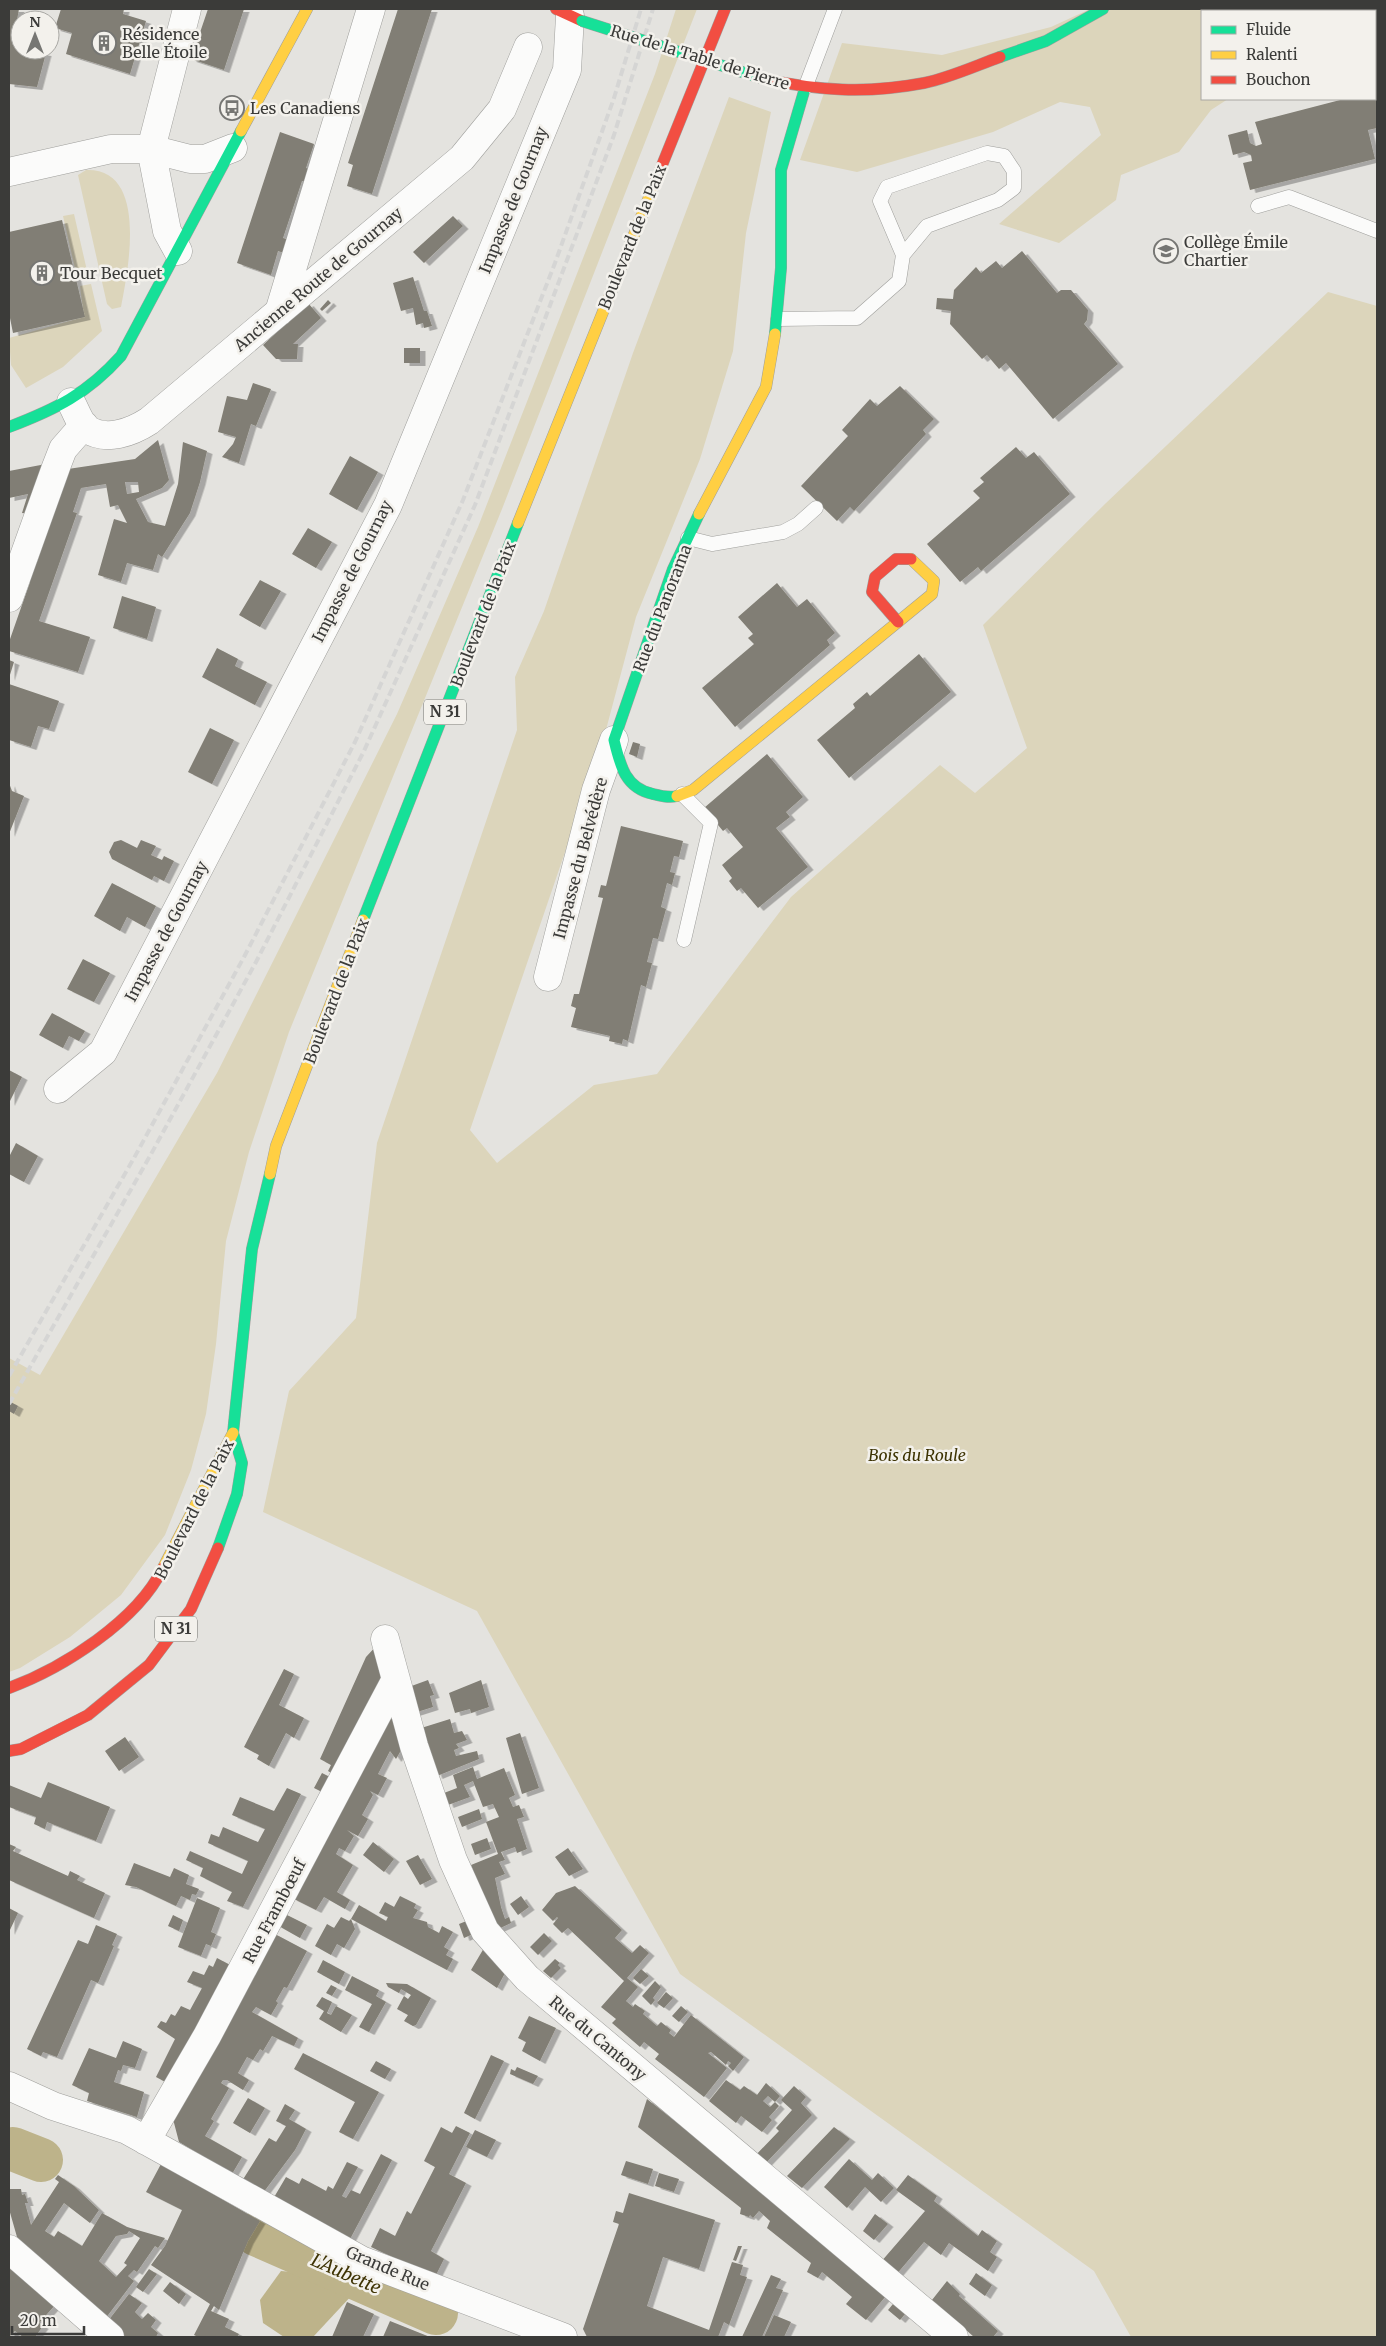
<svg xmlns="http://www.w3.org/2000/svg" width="1386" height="2346" font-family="Merriweather,serif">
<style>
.green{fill:#dcd5bb}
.water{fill:#bdb38a}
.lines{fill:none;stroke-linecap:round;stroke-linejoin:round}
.river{stroke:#bdb38a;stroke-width:44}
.building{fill:#817e74;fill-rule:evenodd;filter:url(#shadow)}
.lane-casing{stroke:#9f9f9c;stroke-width:15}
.street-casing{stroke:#9f9f9c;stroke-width:29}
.fast-casing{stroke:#9f9f9c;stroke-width:12}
.slow-casing{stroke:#9f9f9c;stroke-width:12}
.jam-casing{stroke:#9f9f9c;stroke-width:12}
.lane{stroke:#fbfbfa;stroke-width:14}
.street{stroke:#fbfbfa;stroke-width:28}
.fast{stroke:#16e098;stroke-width:11}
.slow{stroke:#ffcf43;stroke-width:11}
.jam{stroke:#f24e42;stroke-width:11}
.rail{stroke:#d5d5d4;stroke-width:4;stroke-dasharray:8 4;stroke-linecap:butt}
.fast-bridge-casing{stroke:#9f9f9c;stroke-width:12;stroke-linecap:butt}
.fast-bridge{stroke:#16e098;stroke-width:11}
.labels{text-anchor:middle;stroke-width:5;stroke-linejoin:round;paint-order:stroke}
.shield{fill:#f3f1ec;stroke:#72726f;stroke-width:1}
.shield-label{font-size:15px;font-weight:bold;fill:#3b3b39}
.poi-label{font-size:16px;fill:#3b3b39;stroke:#f3f1ec;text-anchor:start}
.street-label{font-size:16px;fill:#3b3b39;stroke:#f3f1ec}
.park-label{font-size:16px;font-style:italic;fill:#3d3303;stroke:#f3f1ec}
.water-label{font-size:18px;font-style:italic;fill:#3f3405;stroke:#f3f1ec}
</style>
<defs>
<filter id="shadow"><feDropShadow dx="5.5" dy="3" stdDeviation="0" flood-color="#0004"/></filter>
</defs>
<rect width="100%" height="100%" fill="#e4e3df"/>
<path class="green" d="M676 9H697L502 509 289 1032 249 1152 226 1241 216 1344 206 1414 191 1470 165 1535 121 1595 70 1637 20 1668 9 1672V1358L40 1375 217 1073 397 714 478 527 655 74Z
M1090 9H1345L1344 11H1202V99H1228L1211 110 1179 152 1121 175 1116 200 1059 243 999 224 1101 135 1090 107 1060 102 993 132 857 172 800 160 842 43 942 55 1051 27Z
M729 97 771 112 746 233 733 351 700 459 636 617 603 741 470 1130 497 1163 594 1085 657 1074 791 897 940 765 975 793 1027 748 983 625 1106 503 1328 292 1377 306V2337H1131L1094 2271 680 1974 477 1611 263 1512 289 1391 356 1318 377 1143 517 730 515 677 544 611 633 353Z
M86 170C149 168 128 270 121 307L112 309 107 304 78 175Z
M74 214 88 275 77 277 63 216Z
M91 284 102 331 63 367 26 388 11 365 9 338 84 317 80 286Z"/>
<path class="water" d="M281 2271 303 2273 353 2294 313 2337H284L263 2323 260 2300Z"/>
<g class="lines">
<path class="river" d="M13 2149 41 2160
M256 2234 436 2313"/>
</g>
<path class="building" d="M9 9H19L17 20H20V50L46 53 37 87 9 84Z
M61 9H124L123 14 146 21 130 74 66 54 72 33 55 28Z
M208 9H244L224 70 191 59Z
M398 9H432L372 194 347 186 353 165 348 163Z
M1377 22V76L1375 74V23Z
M1377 86V128L1368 130 1375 159 1250 190 1243 163 1252 161 1251 155 1244 152 1233 155 1228 135 1247 130 1250 143 1256 146 1262 144 1255 122 1344 99H1375Z
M280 132 314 144 306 168 312 170 308 182 302 181 283 238 289 240 284 253 278 251 271 275 237 263Z
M453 216 463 226 424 263 413 252Z
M62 220 85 317 13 333 9 313V232Z
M1022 251 1057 293 1061 290H1071L1088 310 1087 320 1084 324 1118 364 1053 419 1006 363 999 369 987 355 982 359 950 324 951 311 936 309 937 298 953 299 954 290 976 267 981 273 996 261 1002 268Z
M413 277 424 311H427L432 326 424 328 423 323 416 325 413 308 401 311 393 283Z
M328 300 331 303 322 311 320 309Z
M308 303 321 318 293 344H298L297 359H276L263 345Z
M404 348H420V363H404Z
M253 383 271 389 256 426 251 424 239 463 222 457 233 444 236 437 218 432 227 396 247 400Z
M900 386 934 419 923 430 926 434 854 511 850 507 837 521 801 486 848 436 842 430 870 399 877 406Z
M158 440 169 480 162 488 136 499 148 522 165 526 178 484 183 442 207 451 200 482 190 513 162 557 158 554 153 570 127 563 121 582 98 575 114 519 127 523 118 505 110 507 106 484 81 488 73 512 77 513 39 621 90 637 78 672 9 651V642L30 582 26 581 34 561 37 562 68 469 135 459ZM125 482H138L139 492 127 494Z
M1016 447 1026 458 1034 452 1070 494 981 571 978 567 960 582 927 544 980 498 973 491 984 482 980 478Z
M350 456 378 472 357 510 329 494Z
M46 464 30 514 22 513 28 494 9 498V471Z
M308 528 332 542 316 568 292 554Z
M260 580 281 591 260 627 239 615Z
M777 583 797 607 807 599 835 633 827 640 830 645 735 727 702 688 754 644 748 638 753 634 738 617Z
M122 596 156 607 147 639 113 628Z
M217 648 238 659 235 666 267 682 255 705 202 677Z
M919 654 951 692 849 778 817 740 855 708 853 704 867 692 870 696Z
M9 660 14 662 9 678Z
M9 684 59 701 49 729 38 726 31 747 9 740Z
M210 728 234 740 212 784 188 772Z
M633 742 640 744 637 757 629 754Z
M767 754 803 797 786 812 790 817 776 828 808 867 758 908 741 888 737 891 729 881 732 878 722 865 743 847 727 828 723 831 704 808Z
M9 783 12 791 24 796 9 834Z
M621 826 683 841 679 857 674 856 670 872 675 873 672 885 667 883 661 907 666 909 658 939 653 938 647 962 652 963 646 987 641 985 628 1041 623 1039 622 1044 609 1041 610 1036 571 1027 576 1008 571 1006 574 994H579L603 898 598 897 601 885 606 886Z
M121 840 137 848 141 840 156 846 151 855 162 860 164 856 174 861 164 881 154 876 152 880 112 859 109 852 114 842Z
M112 883 156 906 145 927 127 917 120 931 94 916Z
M83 959 110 973 94 1002 67 989Z
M52 1013 85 1031 79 1041 69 1036 63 1048 39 1035Z
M9 1070 22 1077 9 1103Z
M16 1143 38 1156 24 1182 9 1174V1157Z
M9 1401 18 1406 14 1414 9 1411Z
M378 1644 384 1668 376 1692 333 1774 328 1771 331 1765 320 1759 366 1657Z
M284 1669 294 1674 279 1705 304 1718 294 1738 286 1733 269 1766 257 1759 259 1755 244 1747Z
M428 1680 434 1695 430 1696 433 1707 414 1713 406 1688Z
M481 1680 489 1707 471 1713 470 1709 455 1713 449 1693Z
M385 1719H395L404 1745 396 1759 390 1751 378 1774 387 1778 378 1795 370 1791 373 1795 362 1815 368 1819 358 1836 347 1830 354 1836 345 1851 339 1848 336 1854 353 1865 337 1892 350 1900 345 1909 324 1897 316 1910 292 1898Z
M450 1719 454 1733 462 1731 467 1740 456 1744 459 1748 454 1750 456 1756 477 1751 479 1759 437 1776 418 1729Z
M520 1733 539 1788 522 1794 506 1738Z
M125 1737 139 1757 119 1771 105 1751Z
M473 1767 477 1779 504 1768 515 1795 509 1798 513 1807 519 1805 524 1817 517 1819 527 1849 517 1853 515 1847 501 1852 505 1860 499 1862 505 1874 495 1878 501 1907 505 1919 509 1917 511 1923 496 1930 471 1865 498 1854 486 1822 499 1817 493 1804 483 1807 473 1781 464 1785 470 1797 448 1805 444 1793 457 1788 453 1775Z
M322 1773 332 1778 324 1793 314 1788Z
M48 1782 110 1807 96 1841 47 1822 45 1829 34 1824 36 1817 9 1807V1785L41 1798Z
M287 1788 301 1794 243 1907 227 1901 232 1892 200 1876 203 1868 186 1860 190 1851 242 1874 248 1861 208 1843 211 1834 219 1837 223 1827 258 1842 265 1829 232 1815 240 1797 274 1811Z
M479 1809 482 1819 462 1827 458 1817Z
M487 1838 491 1849 475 1855 471 1844Z
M373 1842 394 1859 384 1872 363 1855Z
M9 1844 16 1847 13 1851 68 1876 70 1871 80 1876 77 1880 105 1893 94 1918 9 1880Z
M568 1848 583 1869 569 1876 555 1857Z
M418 1855 432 1879 420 1885 406 1861Z
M134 1863 170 1877 174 1868 189 1875 186 1884 199 1889 196 1895 192 1894 190 1900 181 1896 176 1906 136 1887 125 1885Z
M575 1886 622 1930 615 1938 632 1953 640 1945 649 1953 627 1978 638 1987 626 2001 633 2007 635 2004 645 2011 643 2014 657 2026 661 2022 671 2030 669 2033 674 2037 691 2015 744 2057 733 2071 728 2066 731 2063 728 2061 726 2065 711 2052 708 2053 727 2068 704 2097 655 2059 659 2054 644 2042 640 2047 612 2023 616 2019 601 2007 624 1981 568 1928 562 1933 553 1924 558 1918 557 1917 553 1921 542 1910 556 1893Z
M400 1896 416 1904 414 1908 418 1910 413 1918 427 1922 428 1927 439 1933 442 1926 453 1932 444 1947 449 1950 446 1955 453 1959 447 1970 351 1919 359 1905 386 1921 388 1917 379 1913 385 1902 394 1907Z
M521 1896 529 1907 518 1915 510 1904Z
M197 1898 220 1908 211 1932 216 1934 211 1946 206 1944 201 1956 178 1947Z
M9 1908 18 1913 9 1932Z
M283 1913 307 1925 300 1938 277 1925Z
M173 1915 183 1920 179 1931 168 1926Z
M341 1917 349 1921 351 1919 355 1929 344 1948 337 1944 331 1955 315 1946 327 1924 334 1928Z
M469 1920 473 1934 464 1938 459 1924Z
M96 1925 117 1934 112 1945 114 1946 98 1983 91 1980 57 2057 43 2052 41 2056 27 2049 78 1940 88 1944Z
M273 1933 307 1951 287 1988 284 1987 276 2001 278 2003 271 2015 256 2007 252 2012 298 2038 294 2046 272 2036 263 2051 260 2049 253 2060 247 2057 238 2073 249 2080 243 2090 227 2080H223L221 2083 229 2088 211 2119 214 2121 205 2136 242 2157 232 2174 179 2142 173 2119Z
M544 1933 552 1941 538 1955 530 1947Z
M484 1948 505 1973 497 1988 471 1970Z
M217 1958 232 1966 171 2085 156 2077 175 2039 157 2027 161 2021 166 2023 171 2014 175 2016 181 2006 190 2010 202 1988 187 1982 193 1971 204 1975 209 1965 213 1967Z
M555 1959 560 1963 558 1965 561 1968 551 1978 543 1971Z
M323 1960 345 1972 339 1984 317 1972Z
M641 1969 649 1976 640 1984 633 1978Z
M352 1976 379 1990 376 1996 386 2002 369 2032 359 2027 372 2004 345 1990Z
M655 1981 661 1987 653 1998 655 2000 651 2005 642 1996Z
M386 1983 407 1984 431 1998 416 2025 413 2026 404 2021 408 2015 397 2009 404 1996 408 1999 411 1995 401 1989 399 1993 388 1987Z
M331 1985 337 1988 332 1996 326 1993Z
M666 1992 673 1998 664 2008 657 2003Z
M322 1997 332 2002 327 2013 331 2015 336 2006 352 2015 341 2032 319 2019 324 2011 316 2006Z
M681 2006 688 2012 679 2022 672 2016Z
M529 2016 556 2028 540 2061 522 2051 526 2042 518 2038Z
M123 2041 142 2049 135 2068 123 2065 121 2071 118 2070 114 2082 144 2092 137 2117 87 2101 89 2093 72 2085 89 2048 116 2058Z
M303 2053 379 2092 353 2139 339 2132 355 2102 294 2069Z
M491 2055 504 2061 475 2119 464 2113Z
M376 2061 391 2069 385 2079 370 2071Z
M517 2067 538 2076 533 2084 510 2074 511 2069 515 2071Z
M726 2080 740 2090 744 2086 757 2095 766 2083 780 2096 775 2102 768 2096 763 2101 770 2107 775 2102 779 2106 769 2117 772 2120 762 2132 741 2116 736 2123 709 2101Z
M794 2086 806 2097 801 2103 812 2115 762 2167 752 2159 779 2131 776 2128 792 2110 781 2100Z
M248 2098 265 2108 250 2133 233 2123Z
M647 2099 890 2291 866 2320 846 2304 852 2297 833 2281 822 2272 818 2278 807 2272 811 2263 767 2228 770 2221 759 2211 753 2218 750 2215 749 2217 740 2214 741 2208 638 2127Z
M285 2104 295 2110 289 2119 306 2129 295 2150 263 2193 242 2181 269 2138 276 2142 286 2126 276 2121Z
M456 2126 470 2133 449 2174 466 2183 431 2251 444 2259 435 2277 371 2247 380 2228 395 2236 407 2211 411 2214 435 2167 424 2161 441 2127 452 2133Z
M834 2127 850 2139 802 2188 787 2176Z
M475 2130 496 2140 487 2157 466 2147Z
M381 2154 392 2160 349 2241 273 2199 286 2177 299 2184 302 2178 326 2191 328 2186 333 2189 347 2162 358 2167 342 2196 346 2198 351 2190 360 2194Z
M849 2159 872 2180 878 2173 894 2188 881 2202 865 2187 847 2208 824 2187Z
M626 2161 653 2169 648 2184 621 2175Z
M161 2164 260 2221 248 2241 219 2310 214 2306 211 2311 229 2319 225 2327 239 2334 237 2337H198L194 2335 210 2304 151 2265 165 2246 182 2210 146 2192Z
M659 2173 679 2179 674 2192 655 2186Z
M58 2175 74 2186 99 2210 90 2223 64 2203 45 2231 54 2237 58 2231 82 2246 102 2213 127 2227 165 2238 158 2248 155 2246 137 2272 134 2270 128 2276 134 2281 105 2319 30 2254 17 2237 9 2209 10 2189H21L22 2195 25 2194 28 2203H25L31 2225 59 2182 55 2179ZM129 2231 140 2238 124 2263 127 2265 116 2277 99 2261 116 2236 127 2234Z
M908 2175 937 2196 934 2201 978 2236 982 2230 997 2241 990 2252 997 2257 988 2271 949 2243 941 2255 924 2242 895 2276 880 2263 925 2211 896 2190Z
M629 2193 715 2220 699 2269 663 2257 647 2306 709 2330 732 2262 743 2265 740 2275 747 2277 729 2325 724 2322 718 2337H587L583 2329 619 2224 613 2222 616 2211 623 2213Z
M875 2214 888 2224 874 2240 863 2231Z
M738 2246H742L736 2261 733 2260Z
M9 2267H13L56 2304 39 2323 43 2326 35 2337H23L15 2331 9 2337Z
M149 2269 157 2274 143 2292 136 2287Z
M976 2273 992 2285 985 2296 969 2284Z
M771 2275 781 2279 776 2288 783 2290 762 2337H742Z
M947 2281 960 2294 959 2296 998 2331 993 2337H974L932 2300Z
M170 2282 186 2294 179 2304 163 2291Z
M129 2294 142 2303 135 2312 142 2319 148 2313 156 2320 151 2327 158 2333 156 2337H124L108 2321Z
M898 2298 910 2308 900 2320 888 2310Z
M347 2302 374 2314 363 2337H332Z
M774 2315 791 2322 784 2337H764Z
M390 2321 430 2337H383Z"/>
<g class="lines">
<defs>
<path id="lane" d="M805 88 835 9
M1258 206 1289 197 1377 231
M778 319 857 318 899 281 903 255 927 226 998 200 1014 188V171L1004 156 987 153 887 187 880 201 903 255
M688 538 712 544 783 532 798 524 816 508
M682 794 711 823 684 940"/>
<path id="street" d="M9 172 111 149H151L190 159H205L233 148
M178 251 167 231 151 149 187 9
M279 312 371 9
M71 402C75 409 80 424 87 429 106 442 132 432 149 421L462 158 502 109 528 47
M9 598 56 467 63 449 84 425
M548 977 596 790 614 740
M58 1089 103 1052 388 505 567 70 570 16
M385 1639 414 1746 453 1860 485 1931 527 1978 954 2337
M9 2086 53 2106 127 2130 361 2260 563 2337
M146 2141 207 2036 396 1679
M9 2249 110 2337"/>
<path id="fast" d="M1000 57 1046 41 1103 9
M775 334 781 268V170L805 88
M9 427C56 409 87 394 121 356L241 131
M677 796C669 798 661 796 653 794 625 788 620 765 614 740L673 569 699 514
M363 920 518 523
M218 1548 237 1494 242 1463 233 1433 252 1249 270 1174"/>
<path id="slow" d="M241 131 307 9
M699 514 766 387 775 334
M518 523 654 185
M677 796 693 790 932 594 934 581 911 559
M270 1174 276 1146 363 920
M163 1568 233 1433"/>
<path id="jam" d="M556 9 582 21
M761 78C818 91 866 94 924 83 949 78 975 66 1000 57
M654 185 725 9
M898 622 872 592 875 577 896 559H911
M9 1688C63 1668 137 1621 163 1568
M9 1751 21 1749 88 1715 149 1665 191 1609 218 1548"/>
</defs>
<use href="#lane" class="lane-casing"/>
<use href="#street" class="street-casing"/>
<use href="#fast" class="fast-casing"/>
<use href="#slow" class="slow-casing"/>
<use href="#jam" class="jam-casing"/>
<use href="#lane" class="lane"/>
<use href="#street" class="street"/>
<use href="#fast" class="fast"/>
<use href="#slow" class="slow"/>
<use href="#jam" class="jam"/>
<path class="rail" d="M9 1376 134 1158 244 957 355 742 463 500 555 263 614 98 641 9
M9 1404 150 1156 256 962 364 751 475 505 614 135 653 9"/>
<defs>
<path id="fast-bridge" d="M582 21 761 78"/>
</defs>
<use href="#fast-bridge" class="fast-bridge-casing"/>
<use href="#fast-bridge" class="fast-bridge"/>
</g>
<defs>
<symbol id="building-ring" viewBox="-11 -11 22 22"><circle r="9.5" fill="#f3f1ec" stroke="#767673" stroke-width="1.5"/><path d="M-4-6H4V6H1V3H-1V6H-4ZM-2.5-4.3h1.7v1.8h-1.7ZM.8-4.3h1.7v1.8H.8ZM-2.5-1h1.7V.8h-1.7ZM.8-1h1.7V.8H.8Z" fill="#767673"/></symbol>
<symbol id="bus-ring" viewBox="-11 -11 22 22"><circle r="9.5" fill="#f3f1ec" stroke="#767673" stroke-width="1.5"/><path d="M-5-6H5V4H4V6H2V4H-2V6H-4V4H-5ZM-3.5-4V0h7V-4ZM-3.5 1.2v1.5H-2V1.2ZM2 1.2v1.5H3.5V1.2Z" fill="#767673"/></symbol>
<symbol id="school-ring" viewBox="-11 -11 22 22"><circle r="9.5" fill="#f3f1ec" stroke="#767673" stroke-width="1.5"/><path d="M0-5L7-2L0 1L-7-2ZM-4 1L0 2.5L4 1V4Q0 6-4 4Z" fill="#767673"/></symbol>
</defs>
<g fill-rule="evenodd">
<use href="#building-ring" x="90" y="29" width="28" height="28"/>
<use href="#bus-ring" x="218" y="94" width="28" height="28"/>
<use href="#school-ring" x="1152" y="237" width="28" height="28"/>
<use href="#building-ring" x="28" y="259" width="28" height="28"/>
</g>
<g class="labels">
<g class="shield">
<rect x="424" y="699.5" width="42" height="25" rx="4"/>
<rect x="155" y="1616.5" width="42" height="25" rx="4"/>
</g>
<g class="shield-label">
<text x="445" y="717">N 31</text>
<text x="176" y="1634">N 31</text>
</g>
<g class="poi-label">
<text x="122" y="40">Résidence<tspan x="122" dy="18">Belle Étoile</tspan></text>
<text x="250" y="114">Les Canadiens</text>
<text x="1184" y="248">Collège Émile<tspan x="1184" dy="18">Chartier</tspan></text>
<text x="60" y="279">Tour Becquet</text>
</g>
<g class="street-label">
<text transform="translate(700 57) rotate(17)" y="6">Rue de la Table de Pierre</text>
<text transform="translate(513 200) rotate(-68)" y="6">Impasse de Gournay</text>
<text transform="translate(632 237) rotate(-68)" y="6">Boulevard de la Paix</text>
<text transform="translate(318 279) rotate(-40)" y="6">Ancienne Route de Gournay</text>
<text transform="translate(352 571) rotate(-63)" y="6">Impasse de Gournay</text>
<text transform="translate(662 608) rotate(-69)" y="6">Rue du Panorama</text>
<text transform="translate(483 614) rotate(-69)" y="6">Boulevard de la Paix</text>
<text transform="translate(580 858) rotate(-75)" y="6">Impasse du Belvédère</text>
<text transform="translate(166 931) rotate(-62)" y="6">Impasse de Gournay</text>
<text transform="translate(336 991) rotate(-69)" y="6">Boulevard de la Paix</text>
<text transform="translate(194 1509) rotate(-63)" y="6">Boulevard de la Paix</text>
<text transform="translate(274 1911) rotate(-62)" y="6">Rue Frambœuf</text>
<text transform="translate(598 2038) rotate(40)" y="6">Rue du Cantony</text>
<text transform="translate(388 2268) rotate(23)" y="6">Grande Rue</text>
</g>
<g class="park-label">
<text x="917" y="1461">Bois du Roule</text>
</g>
<g class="water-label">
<text transform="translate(346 2274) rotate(24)" y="6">L'Aubette</text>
</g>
</g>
<rect width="1386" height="2346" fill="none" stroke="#3b3b39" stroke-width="20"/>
<rect x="1201" y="10" width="175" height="90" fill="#f3f1ec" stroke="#a9a8a4"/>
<rect x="1211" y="26" width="25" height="8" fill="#16e098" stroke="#a9a8a4"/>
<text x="1246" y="35" font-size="15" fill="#3b3b39">Fluide</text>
<rect x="1211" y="51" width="25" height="8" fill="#ffcf43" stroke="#a9a8a4"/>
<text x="1246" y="60" font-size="15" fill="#3b3b39">Ralenti</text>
<rect x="1211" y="76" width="25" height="8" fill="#f24e42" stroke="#a9a8a4"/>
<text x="1246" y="85" font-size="15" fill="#3b3b39">Bouchon</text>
<g transform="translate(35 35)"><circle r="24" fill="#f3f1ec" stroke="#a9a8a4"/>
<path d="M0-4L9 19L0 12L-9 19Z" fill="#767673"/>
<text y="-8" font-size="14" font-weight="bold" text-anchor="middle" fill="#3b3b39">N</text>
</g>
<path d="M12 2326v8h72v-8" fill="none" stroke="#3b3b39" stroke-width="2.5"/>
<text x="20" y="2326" font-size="15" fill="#3b3b39" stroke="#f3f1ec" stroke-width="4" paint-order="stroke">20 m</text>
</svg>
